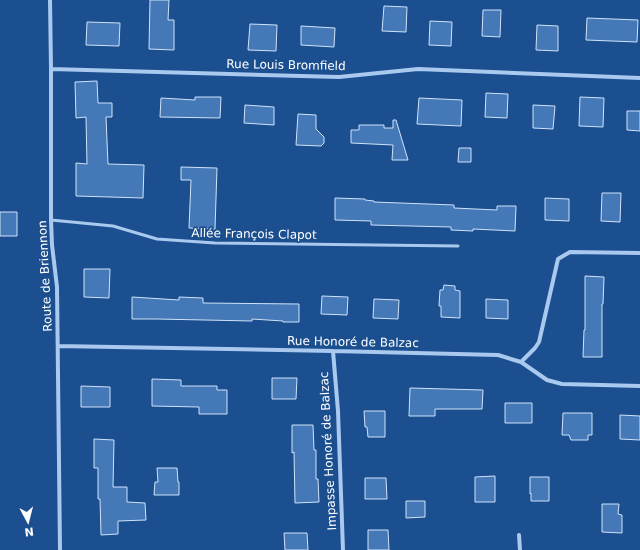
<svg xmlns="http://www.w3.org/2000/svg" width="640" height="550" font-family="'DejaVu Sans',sans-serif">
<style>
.building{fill:#4478b7;stroke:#cfe3fa}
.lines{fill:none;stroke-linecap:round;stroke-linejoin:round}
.service{stroke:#a9c9ee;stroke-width:3}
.minor{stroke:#a9c9ee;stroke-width:4}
.labels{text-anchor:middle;stroke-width:3.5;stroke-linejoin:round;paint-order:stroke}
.street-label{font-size:12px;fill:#fff;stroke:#1b4f8f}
</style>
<rect width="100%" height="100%" fill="#1b4f8f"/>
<path class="building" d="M150 0H169L168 20H174V50L149 49Z
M384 6 407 7 406 32 382 31Z
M483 10H501L500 37 482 36Z
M587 18 638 20 637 42 586 40Z
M430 21 452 22 451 46 429 45Z
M87 22 120 23 119 46 86 45Z
M250 24 277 25 276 51 248 50Z
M537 25 558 26V51L536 50Z
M301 26 335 28 334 47 301 45Z
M97 81 98 103H112V117H106L108 164 144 165 143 198 76 196V163L87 164 86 117 76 118 75 82Z
M486 93 508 94 507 118 485 117Z
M195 97H221L220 118 160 117 161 98 195 100Z
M580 97 604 98 603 127 579 126Z
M419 98 462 100 461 126 417 124Z
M245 105 274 107V125L244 123Z
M533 105 555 106 553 129 533 128Z
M627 111H640V131L627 130Z
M298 114 316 115V129L324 137V143L321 146 296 145Z
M393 120H396L408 160H392L393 145 351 143V130H359V125H384V128H393Z
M459 148H471V162H458Z
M181 167 217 168 215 229 189 228 191 180H181Z
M602 193H621L620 222 601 221Z
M335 198 365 199V200L374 201V202L454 205V208L497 210V206H516L515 231 473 229V231L451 230V227L371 225V221L335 220Z
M545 198 569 199V221L545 220Z
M0 212H17V236H0Z
M84 269H110L109 298 84 297Z
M585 276 604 277 603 304H602V357H583L584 330H585Z
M444 285 455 286V290L460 291V318L441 317V306H439L440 290H443Z
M322 296 348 297 347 315 321 314Z
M132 297 179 300V297L203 298V303L299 304V322H283V321L252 319V321L157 319H132Z
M374 299 399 300 398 319 373 318Z
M486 299 508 300V319L486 318Z
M272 378H297L296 399H272Z
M152 379 181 380V386H217V390H227V414H199V407L152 406Z
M81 386 110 387V407H81Z
M410 388 483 390 482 409H435V416H409Z
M505 403H532V423H505Z
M364 411H385V437H368L367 427H365Z
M563 413H592V435H588V440H571L569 435H562Z
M620 415 640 416V440L620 439Z
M292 425H313L314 450H316V479H318L319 502 295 503 294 452 292 453Z
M94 439 114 440 113 487H127V502L145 503 146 520 118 521V534L101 535 100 499H98V468H94Z
M157 468H177L178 482H179V495H154L155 482H158Z
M495 476V502H475V477Z
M530 477H549V501H531V493L530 494Z
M365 478H386L387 499H365Z
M406 501H425V517L406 518Z
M602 504H619L618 514 622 515V533L602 532Z
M368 530H388L389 550H368Z
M284 533H307L308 550H285Z"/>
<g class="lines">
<path class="service" d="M51 220 113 226 157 239 215 243 458 246"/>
<path class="minor" d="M50 0 51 69V220L52 245 57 287 60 550
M51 69 339 77 418 69 640 78
M58 346 333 351 498 355 521 362 547 380 562 384 640 386
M333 351 338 411 343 550
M521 362 535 348 539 342 558 259 570 252 640 253
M519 535 520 550"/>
</g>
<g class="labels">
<g class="street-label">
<text transform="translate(286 65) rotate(1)" y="4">Rue Louis Bromfield</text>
<text transform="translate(254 234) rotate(1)" y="4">Allée François Clapot</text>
<text transform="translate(45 276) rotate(-93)" y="4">Route de Briennon</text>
<text transform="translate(353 342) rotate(1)" y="4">Rue Honoré de Balzac</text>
<text transform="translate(328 451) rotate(-93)" y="4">Impasse Honoré de Balzac</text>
</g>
</g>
<g transform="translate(28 522) rotate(173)" stroke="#1b4f8f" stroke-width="3" paint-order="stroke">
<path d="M0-3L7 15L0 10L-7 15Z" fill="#ffffff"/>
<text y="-6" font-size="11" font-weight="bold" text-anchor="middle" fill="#ffffff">N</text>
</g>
</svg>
